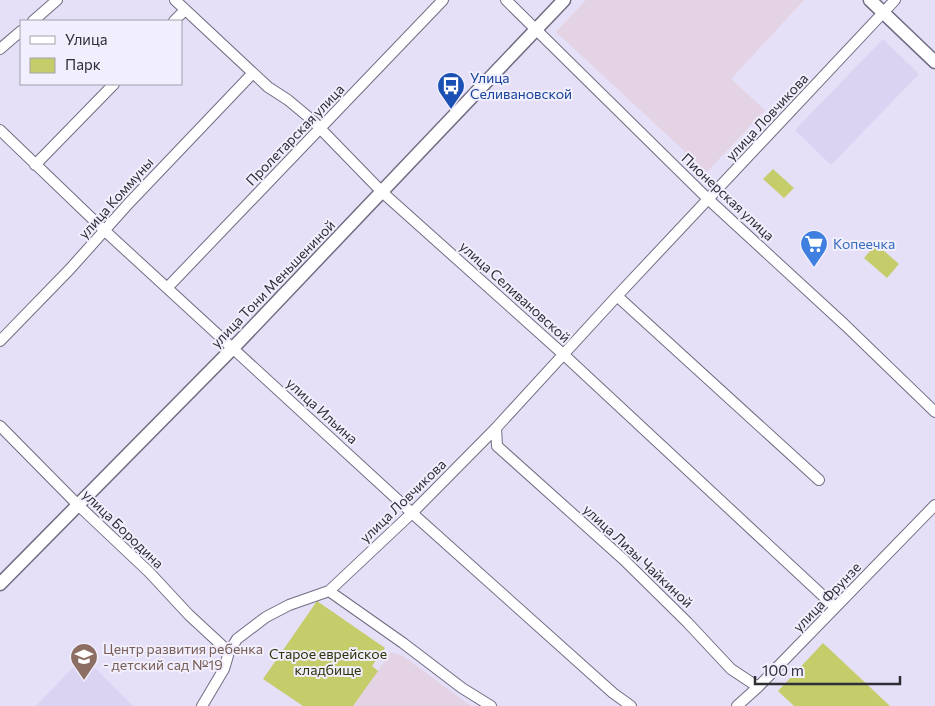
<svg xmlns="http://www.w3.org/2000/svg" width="935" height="706" font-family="Commissioner,sans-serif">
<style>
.industrial{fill:#e4d3e4}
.built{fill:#dad3f2}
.green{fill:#c5cc6a}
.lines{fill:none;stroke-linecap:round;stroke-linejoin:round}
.minor-casing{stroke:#726c82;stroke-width:12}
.tertiary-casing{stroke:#726c82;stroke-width:15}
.minor{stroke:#fff;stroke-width:10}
.tertiary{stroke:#fff;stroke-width:12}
.labels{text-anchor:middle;stroke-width:4;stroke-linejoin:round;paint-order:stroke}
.transit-label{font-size:14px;fill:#164399;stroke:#f1eefd;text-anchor:start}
.street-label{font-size:14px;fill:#2f2d36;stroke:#f1eefd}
.shop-label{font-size:14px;fill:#366cbe;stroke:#f1eefd;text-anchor:start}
.education-label{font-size:14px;fill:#785e54;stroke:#f1eefd;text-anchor:start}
.park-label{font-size:14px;fill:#2f3207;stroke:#f1eefd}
</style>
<rect width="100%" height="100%" fill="#e5dff8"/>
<path class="industrial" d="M586 0H804L731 79 765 110 707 172 556 32Z
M391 652 403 656 471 706H353Z"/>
<path class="built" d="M883 39 919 74 831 165 795 130Z
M83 657H84L133 706H36Z"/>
<path class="green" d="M773 169 794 188 784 198 763 179Z
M876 244 899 264 887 278 864 258Z
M317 601 385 648 372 666 378 671 353 706H303L263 679Z
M823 643 890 706H794L778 691Z"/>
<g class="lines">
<defs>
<path id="minor" d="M175 0 268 87 288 100 312 120 382 192 563 354 835 607
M506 0 708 199 845 325 935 412
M33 21 57 0
M174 21 185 10
M0 49 21 31
M0 130 105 231 412 513 613 693 631 706
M35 165 114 84
M167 288 443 0
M617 296 819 480
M0 341 70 269 129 203 253 73
M0 426 78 505 149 572 189 615 229 652
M496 428 497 446 623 559 687 622 731 669 758 687
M329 591 403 643 462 688 491 706
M202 706 224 669 229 652 237 639 266 617 289 605 329 591 412 513 496 428 617 296 895 0
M737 706 758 687 935 505"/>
<path id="tertiary" d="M870 0 935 62
M0 584 233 348 564 0"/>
</defs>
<use href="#minor" class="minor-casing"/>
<use href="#tertiary" class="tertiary-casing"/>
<use href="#minor" class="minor"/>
<use href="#tertiary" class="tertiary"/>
</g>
<defs>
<symbol id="bus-pin" viewBox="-11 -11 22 30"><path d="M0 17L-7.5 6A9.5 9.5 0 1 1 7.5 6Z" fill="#1a4fb4" stroke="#f1eefd"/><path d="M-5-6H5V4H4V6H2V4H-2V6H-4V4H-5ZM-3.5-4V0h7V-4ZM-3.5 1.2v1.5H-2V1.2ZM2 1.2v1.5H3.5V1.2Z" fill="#fff"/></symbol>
<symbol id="supermarket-pin" viewBox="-11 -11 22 30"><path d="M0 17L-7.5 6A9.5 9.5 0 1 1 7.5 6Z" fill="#3f7fe0" stroke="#f1eefd"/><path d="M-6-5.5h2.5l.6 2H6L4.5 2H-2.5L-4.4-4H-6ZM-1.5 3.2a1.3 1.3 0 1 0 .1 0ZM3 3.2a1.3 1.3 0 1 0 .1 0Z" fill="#fff"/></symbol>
<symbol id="school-pin" viewBox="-11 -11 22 30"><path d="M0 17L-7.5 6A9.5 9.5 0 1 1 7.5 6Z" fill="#8d6e63" stroke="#f1eefd"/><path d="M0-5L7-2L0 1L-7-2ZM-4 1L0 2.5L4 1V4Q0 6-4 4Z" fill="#fff"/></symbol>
</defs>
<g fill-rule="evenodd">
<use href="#bus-pin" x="435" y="70" width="32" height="43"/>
<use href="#supermarket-pin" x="798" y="228" width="32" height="43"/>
<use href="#school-pin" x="68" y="641" width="32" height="43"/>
</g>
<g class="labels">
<g class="transit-label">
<text x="470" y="83">Улица<tspan x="470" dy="16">Селивановской</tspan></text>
</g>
<g class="street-label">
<text transform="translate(767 117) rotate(-47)" y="5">улица Ловчикова</text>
<text transform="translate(295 135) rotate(-46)" y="5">Пролетарская улица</text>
<text transform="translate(728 197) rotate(43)" y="5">Пионерская улица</text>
<text transform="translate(116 198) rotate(-48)" y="5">улица Коммуны</text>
<text transform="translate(273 284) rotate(-46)" y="5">улица Тони Меньшениной</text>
<text transform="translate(515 292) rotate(42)" y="5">улица Селивановской</text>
<text transform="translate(322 411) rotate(42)" y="5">улица Ильина</text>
<text transform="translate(403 501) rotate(-44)" y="5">улица Ловчикова</text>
<text transform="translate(123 529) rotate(44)" y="5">улица Бородина</text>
<text transform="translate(638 556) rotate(43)" y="5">улица Лизы Чайкиной</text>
<text transform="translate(827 597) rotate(-46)" y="5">улица Фрунзе</text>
</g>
<g class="shop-label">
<text x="833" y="249">Копеечка</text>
</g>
<g class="education-label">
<text x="103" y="654">Центр развития ребенка<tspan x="103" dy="16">- детский сад №19</tspan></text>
</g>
<g class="park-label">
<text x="328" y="659">Старое еврейское<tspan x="328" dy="16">кладбище</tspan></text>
</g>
</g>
<rect x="20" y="20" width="162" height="65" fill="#f1eefd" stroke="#a3a1ad"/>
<rect x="30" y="36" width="25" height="8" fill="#ffffff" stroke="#a3a1ad"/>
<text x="65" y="45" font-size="15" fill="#2f2d36">Улица</text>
<rect x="30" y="58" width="25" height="15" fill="#c5cc6a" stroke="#a3a1ad"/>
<text x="65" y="70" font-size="15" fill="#2f2d36">Парк</text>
<path d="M755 676v8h145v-8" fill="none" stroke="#2f2d36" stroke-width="2.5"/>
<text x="762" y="676" font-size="15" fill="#2f2d36" stroke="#f1eefd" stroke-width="4" paint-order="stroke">100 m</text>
</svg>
